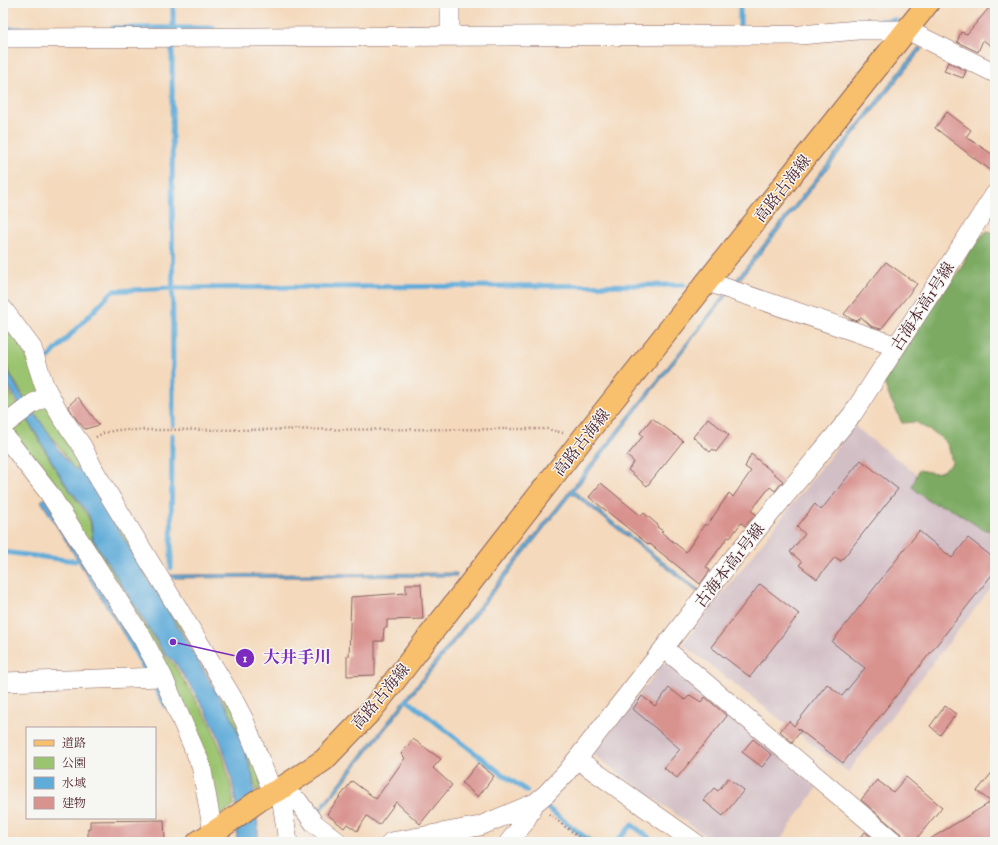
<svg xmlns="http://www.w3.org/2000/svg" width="998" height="845" font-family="'IM FELL DW Pica','Noto Serif JP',serif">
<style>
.industrial{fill:#d2bec5}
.green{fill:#9bc470;stroke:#72724e}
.forest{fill:#7caa62;stroke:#636446}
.water{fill:#60acd9;stroke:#556682}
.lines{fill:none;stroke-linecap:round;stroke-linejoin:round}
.stream{stroke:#60acd9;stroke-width:5}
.building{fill:#d9938f}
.minor-casing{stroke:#86605e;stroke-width:20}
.major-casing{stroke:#86605e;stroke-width:24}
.path{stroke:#86605e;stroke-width:2.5;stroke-dasharray:1 3;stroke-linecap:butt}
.minor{stroke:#fff;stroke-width:19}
.major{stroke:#f8bf6c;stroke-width:22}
.labels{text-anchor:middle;stroke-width:3;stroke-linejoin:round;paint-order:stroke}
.street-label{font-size:16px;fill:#4a1f2b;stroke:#f6f6f2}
.leader{fill:none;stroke:#7b2cbf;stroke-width:1.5}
.callout-dot{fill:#7b2cbf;stroke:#f6f6f2;stroke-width:1.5}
.mark-label{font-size:12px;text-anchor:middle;font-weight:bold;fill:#fff}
.callout-label{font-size:17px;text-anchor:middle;font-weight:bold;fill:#7b2cbf;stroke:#f6f6f2;stroke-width:3;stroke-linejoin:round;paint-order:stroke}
</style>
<rect width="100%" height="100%" fill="#f6f6f2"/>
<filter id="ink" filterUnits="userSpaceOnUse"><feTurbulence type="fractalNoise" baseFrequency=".025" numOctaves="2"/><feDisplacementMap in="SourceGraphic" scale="8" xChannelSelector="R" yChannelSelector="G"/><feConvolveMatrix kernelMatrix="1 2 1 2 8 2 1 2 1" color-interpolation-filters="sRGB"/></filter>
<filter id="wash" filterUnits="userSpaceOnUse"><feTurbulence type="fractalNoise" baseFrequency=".012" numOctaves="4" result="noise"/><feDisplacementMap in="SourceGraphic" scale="16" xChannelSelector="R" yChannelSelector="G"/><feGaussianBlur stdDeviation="0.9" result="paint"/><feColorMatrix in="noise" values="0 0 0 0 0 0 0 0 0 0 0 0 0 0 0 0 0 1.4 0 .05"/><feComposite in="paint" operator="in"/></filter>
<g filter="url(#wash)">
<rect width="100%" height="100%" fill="#f4d9bc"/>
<path class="industrial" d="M854 426 995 535V583L848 772 683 644Z
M667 659 817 788 779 842H714L593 754Z"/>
<path class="green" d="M3 317 17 333 41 388 29 404 12 377 3 357Z
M3 374 9 390 21 411 3 421Z
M47 401 227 693 265 785 256 791C243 716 196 654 156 591L158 590 154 587 82 468H74L31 408Z
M24 415 62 480 86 513 90 521 92 539 164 655 173 663 210 723 223 755 231 787 234 806 221 815 214 812 192 732 7 428Z"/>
<path class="forest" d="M987 231 995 233V532L982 529 950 508 930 502 912 487 919 470C935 473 939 476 952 463 951 458 950 449 947 444 942 436 924 428 916 422L902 423 889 396 884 382 932 307 961 268 972 245Z"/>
<path class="water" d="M919 47 922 49 734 287 731 286Z
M728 290 730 291 574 491 699 590 697 592 572 493 320 812 318 810Z
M3 360 11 377 26 402 50 435 57 448 74 469H82L153 588 156 587 158 590 156 591 230 714 242 742 252 774 258 827V842H236C242 808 227 751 211 721 200 700 187 681 174 661L165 654 93 539 91 521 87 512 62 479 11 390 3 372Z
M45 498 130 636 129 643 41 501Z
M457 573V576L172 578 170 575Z"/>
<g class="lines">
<path class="stream" d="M173 3V28
M740 3V26
M880 21 895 20
M409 27H436
M113 28H213
M5 29H37
M172 44 173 425
M44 362 113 291 172 288 684 285
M3 552 75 561
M171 568 172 435
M127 636 145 670
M153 683 166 706
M407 700 502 774 527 791
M545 806 591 842
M616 842 632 825 655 842"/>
</g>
<g id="blocks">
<path class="building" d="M993 3H995V49L983 40 978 52 957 42 961 32 967 34Z
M948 62 966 71 963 78 944 71Z
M947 112 971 130 966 137 995 156V173L979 162 935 128Z
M886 262 917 284 881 329 871 326 861 317 857 321 851 319 844 314Z
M78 397 99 425 85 429 77 420 68 406Z
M652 418 683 441 647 486 628 470 634 462 627 456 643 436 640 433Z
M708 418 729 435 716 452 713 449 710 452 693 437Z
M751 454 783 481 775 491 770 487 751 511 756 514 745 526 741 523 730 538 728 537 706 567 710 570 700 584 650 544 649 545 589 497 601 483 641 516 644 513 658 525 657 527 663 531 661 532 686 552 705 524 707 526 729 493 733 497 751 471 745 467Z
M861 460 898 489 841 561 835 557 817 579 799 565 802 562 790 552 805 534 797 527 815 504 821 510Z
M919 531 952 558 968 538 995 559V571L843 763 797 728 801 731 792 742 780 731 789 721 794 726 827 684 842 696 865 668 832 642Z
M406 584H421L423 619 387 620V628H384L383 641H375V675L347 676V656H349L351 597 406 593Z
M760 584 799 614 750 677 711 647Z
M669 688 685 700 690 695 701 702 705 697 727 716 677 778 664 768 680 749 633 709 642 696 655 706Z
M945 706 956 714 940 735 930 726Z
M413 739 441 759 433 768 452 785 420 824 396 802 379 825 367 816 357 831 347 824 344 828 327 814 352 781 376 799 405 758 401 754Z
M753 739 772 755 762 767 742 752Z
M478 763 494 776 478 797 462 783Z
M995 769V842H925L991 802 977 791Z
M906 777 942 807 914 842H905L904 838 901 834 861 800 877 780 893 792Z
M728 778 744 790 723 816 703 800 714 788 718 791Z
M164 820 165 840 88 842V828H90V821Z
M865 832 877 842H856Z"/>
</g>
</g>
<g filter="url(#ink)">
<use href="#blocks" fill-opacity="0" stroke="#86605e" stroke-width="1"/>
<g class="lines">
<defs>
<path id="minor" d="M450 3V36
M3 38 800 35 858 30H907L995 73
M708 282 897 346
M3 309 32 348 44 385 61 416 82 446 95 472 232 697 244 720 269 783 298 801 314 823 338 842
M3 426 32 404 49 395
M3 434 49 493 143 639 163 677 201 765 213 832
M664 648 894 842
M3 682 163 677
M577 759 694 842
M280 789 288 842
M391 842 480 826 535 803 546 794 566 773 664 648 730 562 852 415 995 194
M509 842 524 823 535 803"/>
<path id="major" d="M198 842 223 826 261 799 280 789 324 760 371 711 583 438 928 3"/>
</defs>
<use href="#minor" class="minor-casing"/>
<use href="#major" class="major-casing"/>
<path class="path" d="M96 437 103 433 117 430 547 429 563 433
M549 814 585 842"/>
<use href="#minor" class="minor"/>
<use href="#major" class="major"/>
</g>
</g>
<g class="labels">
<g class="street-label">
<text transform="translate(782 188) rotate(-52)" y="6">高路古海線</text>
<text transform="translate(922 306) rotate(-57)" y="6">古海本高1号線</text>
<text transform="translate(581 442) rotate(-52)" y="6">高路古海線</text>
<text transform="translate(729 565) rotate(-52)" y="6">古海本高1号線</text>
<text transform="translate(380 696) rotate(-50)" y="6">高路古海線</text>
</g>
</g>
<path class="leader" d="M173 642L245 658"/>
<g class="callout-dot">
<circle cx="173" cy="642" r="4"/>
<circle cx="245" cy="658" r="10"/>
</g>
<g class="mark-label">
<text x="245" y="662">1</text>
</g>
<g class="callout-label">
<text x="297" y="663">大井手川</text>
</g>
<rect width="998" height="845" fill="none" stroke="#f6f6f2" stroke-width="16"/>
<rect x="26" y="727" width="130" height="92" fill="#f6f6f2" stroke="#b1a0a2"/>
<rect x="34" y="740" width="20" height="6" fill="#f8bf6c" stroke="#b1a0a2"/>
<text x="62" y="747" font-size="12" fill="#4a1f2b">道路</text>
<rect x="34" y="757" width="20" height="12" fill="#9bc470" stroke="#b1a0a2"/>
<text x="62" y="767" font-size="12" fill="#4a1f2b">公園</text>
<rect x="34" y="777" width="20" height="12" fill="#60acd9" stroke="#b1a0a2"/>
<text x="62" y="787" font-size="12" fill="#4a1f2b">水域</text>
<rect x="34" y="797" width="20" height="12" fill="#d9938f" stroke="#b1a0a2"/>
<text x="62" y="807" font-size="12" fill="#4a1f2b">建物</text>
</svg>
